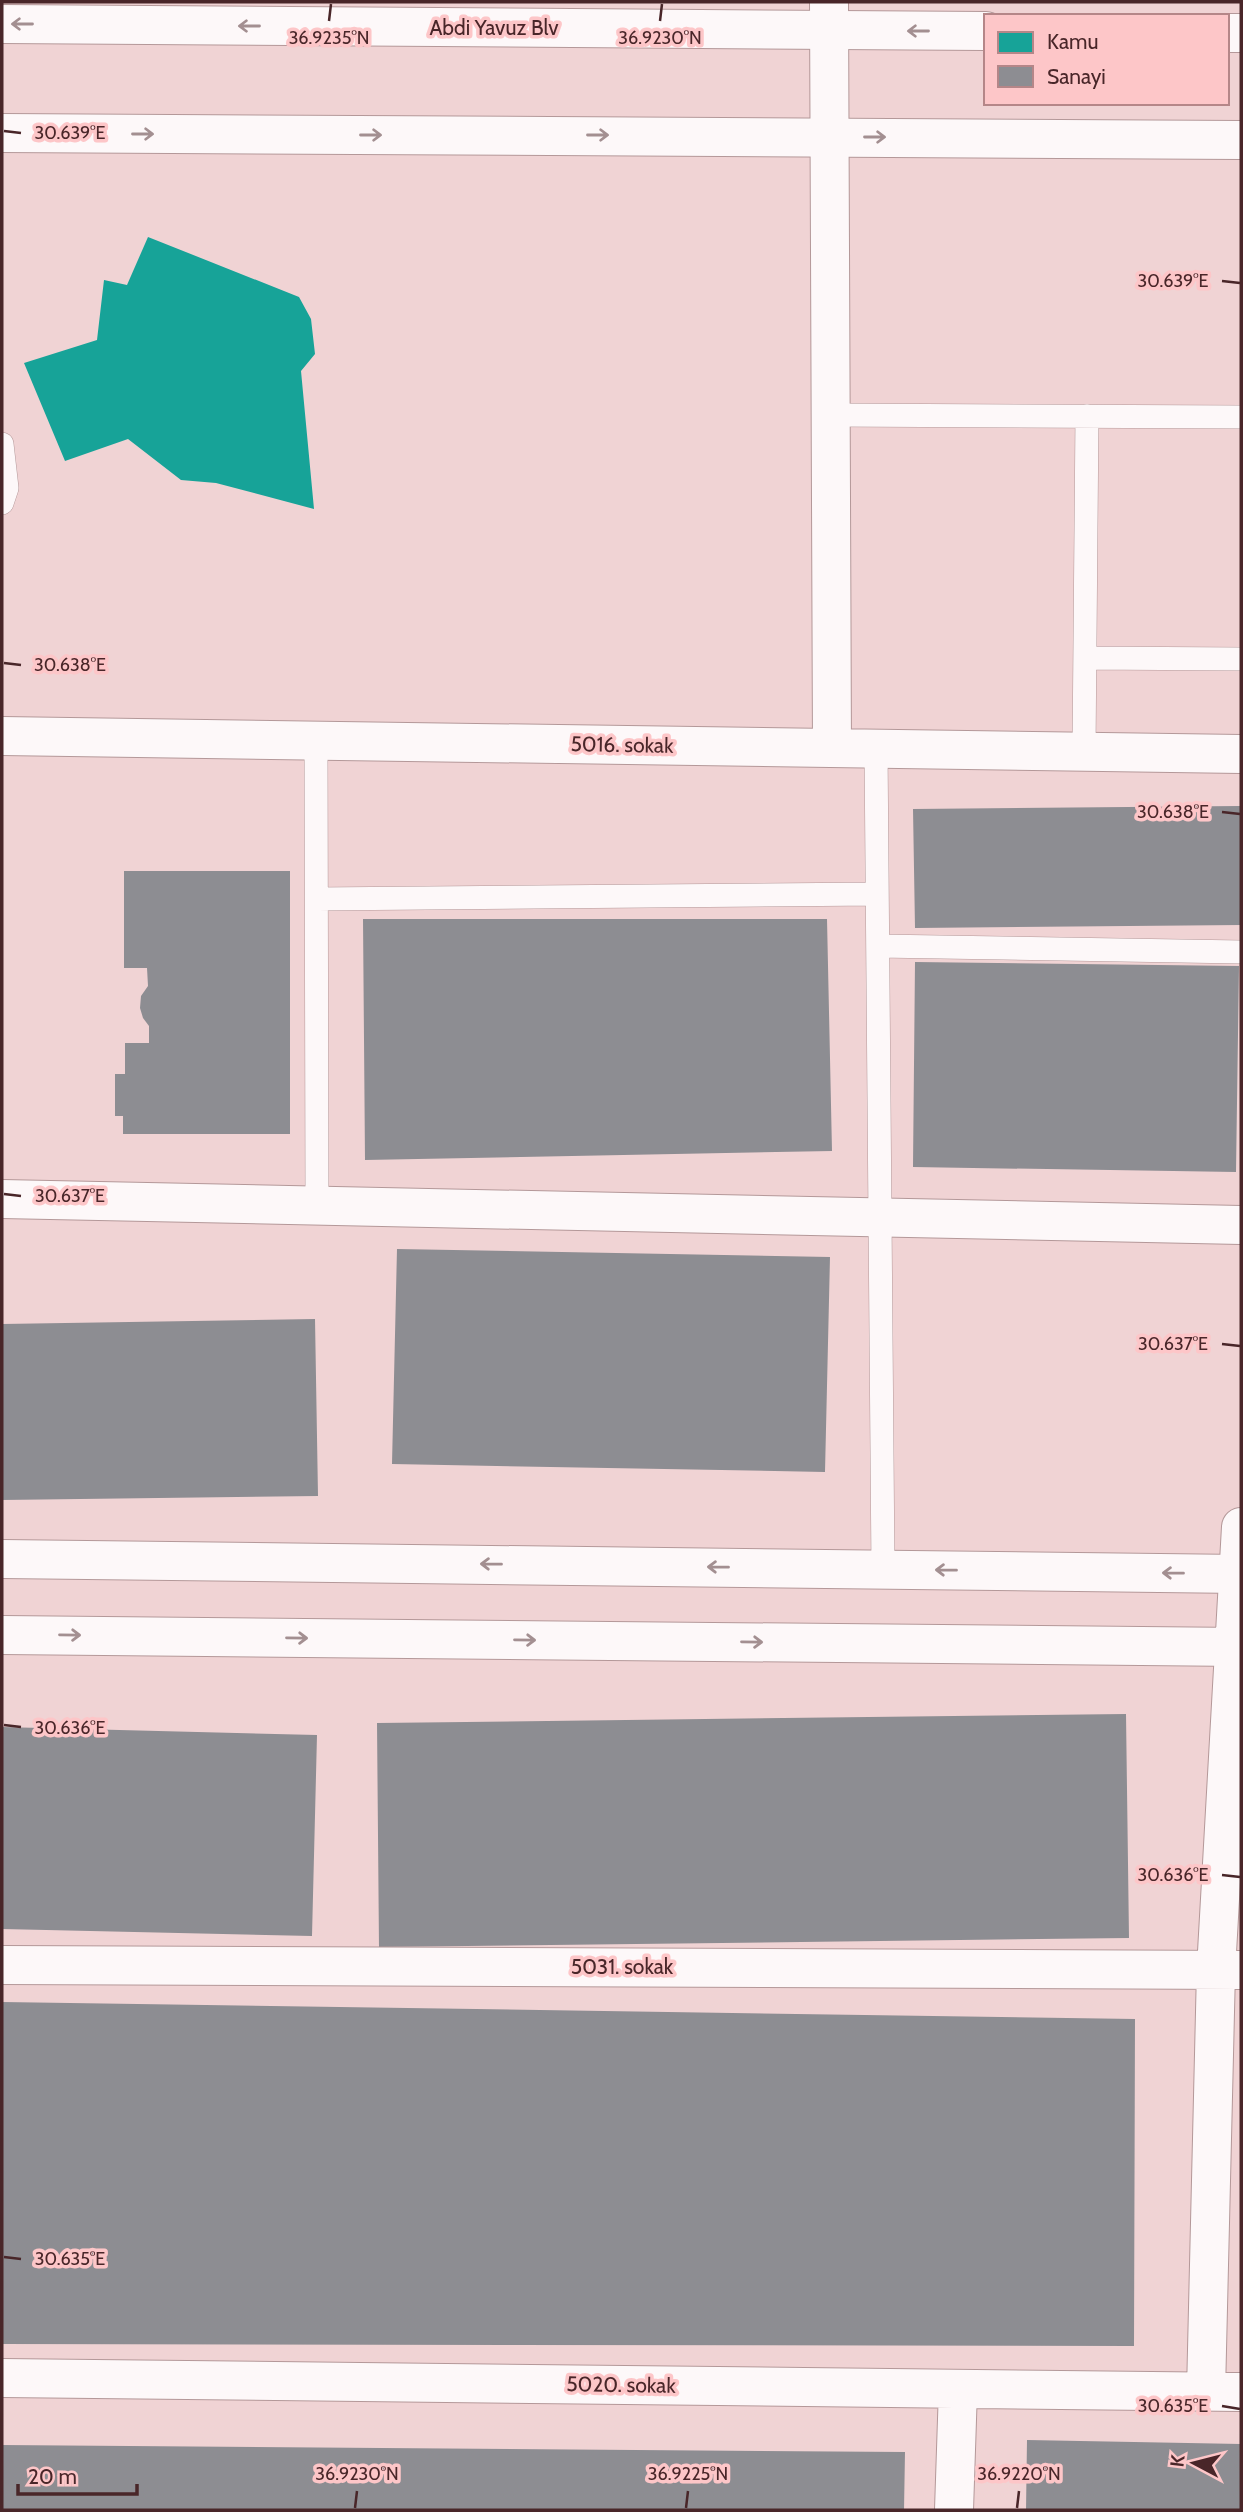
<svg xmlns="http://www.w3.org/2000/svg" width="1243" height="2512" font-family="Cabin,sans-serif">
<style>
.public{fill:#17a398}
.industry{fill:#8d8d92}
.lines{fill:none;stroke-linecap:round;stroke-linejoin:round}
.lane-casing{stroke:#b49899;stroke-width:24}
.street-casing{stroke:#b49899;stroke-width:40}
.secondary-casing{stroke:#b49899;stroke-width:40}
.lane{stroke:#fdf8f9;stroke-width:23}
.street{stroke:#fdf8f9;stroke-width:38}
.secondary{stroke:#fdf8f9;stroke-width:38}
.oneway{stroke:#a38f91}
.ticks{fill:none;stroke:#492629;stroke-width:2.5}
.labels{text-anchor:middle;stroke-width:7;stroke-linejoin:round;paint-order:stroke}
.street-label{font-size:21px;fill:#492629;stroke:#fdc6c8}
.ticks-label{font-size:18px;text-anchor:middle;fill:#492629;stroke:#fdc6c8;stroke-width:7;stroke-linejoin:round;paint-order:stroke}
</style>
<rect width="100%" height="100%" fill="#f0d3d4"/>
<path class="public" d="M148 237 299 297 311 319 315 354 301 371 314 509 216 483 181 480 128 439 65 461 24 363 97 340 104 280 127 285Z"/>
<path class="industry" d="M1240 806 1241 925 915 928 913 809Z
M124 871H290V1134H123V1116H115V1074H125V1043H149V1026L143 1018 140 1008 141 996 148 986 147 968H124Z
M363 919H827L832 1151 365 1160Z
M915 962 1239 966 1236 1172 913 1167Z
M397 1249 830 1257 825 1472 392 1464Z
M315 1319 318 1496 2 1500V1324Z
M1126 1714 1129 1938 379 1947 377 1723Z
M2 1727 317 1735 312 1936 2 1929Z
M2 2002 1135 2019 1134 2346 2 2344Z
M1027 2440 1241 2444V2510H1026Z
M2 2445 905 2452 904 2510H2Z"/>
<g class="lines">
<defs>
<path id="lane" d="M830 415 1241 417
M2 444 7 488 2 503
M1085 658 1241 659
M316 741 317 1206
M876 748 883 1569
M1084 752 1087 416
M317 899 877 894
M878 946 1241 952"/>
<path id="street" d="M829 2 832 748
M2 736 1241 754
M2 1199 1241 1225
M2 1559 1241 1574
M2 1635 1241 1647
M2 1965 1241 1970
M2 2378 1241 2392
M1206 2392 1216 1970 1241 1527
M954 2510 958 2389"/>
<path id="secondary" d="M2 24 986 31
M1227 33H1241
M2 133 1241 140"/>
</defs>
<use href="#lane" class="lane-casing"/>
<use href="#street" class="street-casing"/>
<use href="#secondary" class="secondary-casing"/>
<use href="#lane" class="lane"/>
<use href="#street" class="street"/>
<use href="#secondary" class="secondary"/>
</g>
<defs><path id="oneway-shaft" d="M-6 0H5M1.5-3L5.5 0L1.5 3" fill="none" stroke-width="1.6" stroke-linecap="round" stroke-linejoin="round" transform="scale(1.75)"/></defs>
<g class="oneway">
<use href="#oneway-shaft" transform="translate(22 24) rotate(-180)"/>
<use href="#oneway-shaft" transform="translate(249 26) rotate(-180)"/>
<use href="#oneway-shaft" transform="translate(918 31) rotate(-180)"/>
<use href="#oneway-shaft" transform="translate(143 134)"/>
<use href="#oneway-shaft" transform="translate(371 135)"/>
<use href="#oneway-shaft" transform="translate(598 135)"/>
<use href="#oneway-shaft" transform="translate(875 137)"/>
<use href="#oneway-shaft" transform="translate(491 1564) rotate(-179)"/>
<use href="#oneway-shaft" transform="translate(718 1567) rotate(-179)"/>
<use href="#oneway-shaft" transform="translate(946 1570) rotate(-179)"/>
<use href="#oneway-shaft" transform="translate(1173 1573) rotate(-179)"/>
<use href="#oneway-shaft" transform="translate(70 1635) rotate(1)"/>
<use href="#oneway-shaft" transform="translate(297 1638) rotate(1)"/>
<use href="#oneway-shaft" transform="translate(525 1640) rotate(1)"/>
<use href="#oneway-shaft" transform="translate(752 1642) rotate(1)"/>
</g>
<path class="ticks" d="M329 21 331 4M660 21 662 4M4 131 21 133M1222 281 1240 283M4 663 21 665M1222 812 1240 814M4 1194 21 1196M1222 1344 1240 1346M4 1725 21 1727M1222 1875 1240 1877M4 2257 21 2259M1222 2406 1240 2409M355 2508 357 2491M686 2508 688 2491M1017 2508 1019 2491"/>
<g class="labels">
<g class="street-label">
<text x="494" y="35">Abdi Yavuz Blv</text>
<text transform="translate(622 745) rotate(1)" y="7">5016. sokak</text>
<text x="622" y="1974">5031. sokak</text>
<text transform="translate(621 2385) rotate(1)" y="7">5020. sokak</text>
</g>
</g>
<g class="ticks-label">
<text x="329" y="44">36.9235°N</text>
<text x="660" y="44">36.9230°N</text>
<text x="70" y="139">30.639°E</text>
<text x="1173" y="287">30.639°E</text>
<text x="70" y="671">30.638°E</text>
<text x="1173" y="818">30.638°E</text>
<text x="70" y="1202">30.637°E</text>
<text x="1173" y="1350">30.637°E</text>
<text x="70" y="1734">30.636°E</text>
<text x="1173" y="1881">30.636°E</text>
<text x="70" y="2265">30.635°E</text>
<text x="1173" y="2412">30.635°E</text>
<text x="357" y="2480">36.9230°N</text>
<text x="688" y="2480">36.9225°N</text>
<text x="1019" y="2480">36.9220°N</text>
</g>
<rect width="1243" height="2512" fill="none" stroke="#492629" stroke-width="7"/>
<rect x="984" y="14" width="245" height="91" fill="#fdc6c8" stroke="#b58688" stroke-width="2"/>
<rect x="998" y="32" width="35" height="21" fill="#17a398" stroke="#b58688" stroke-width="2"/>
<text x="1047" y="49" font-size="21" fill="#492629">Kamu</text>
<rect x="998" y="66" width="35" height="21" fill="#8d8d92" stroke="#b58688" stroke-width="2"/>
<text x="1047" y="84" font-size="21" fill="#492629">Sanayi</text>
<g transform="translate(1194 2463) rotate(277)" stroke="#fdc6c8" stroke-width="5" paint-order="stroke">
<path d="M0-5L12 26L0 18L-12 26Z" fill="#492629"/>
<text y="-10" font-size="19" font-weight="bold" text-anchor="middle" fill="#492629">K</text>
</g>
<path d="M18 2484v10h119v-10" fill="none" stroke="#492629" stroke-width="3.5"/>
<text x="28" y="2484" font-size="21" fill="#492629" stroke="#fdc6c8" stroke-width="5" paint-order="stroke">20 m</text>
</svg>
